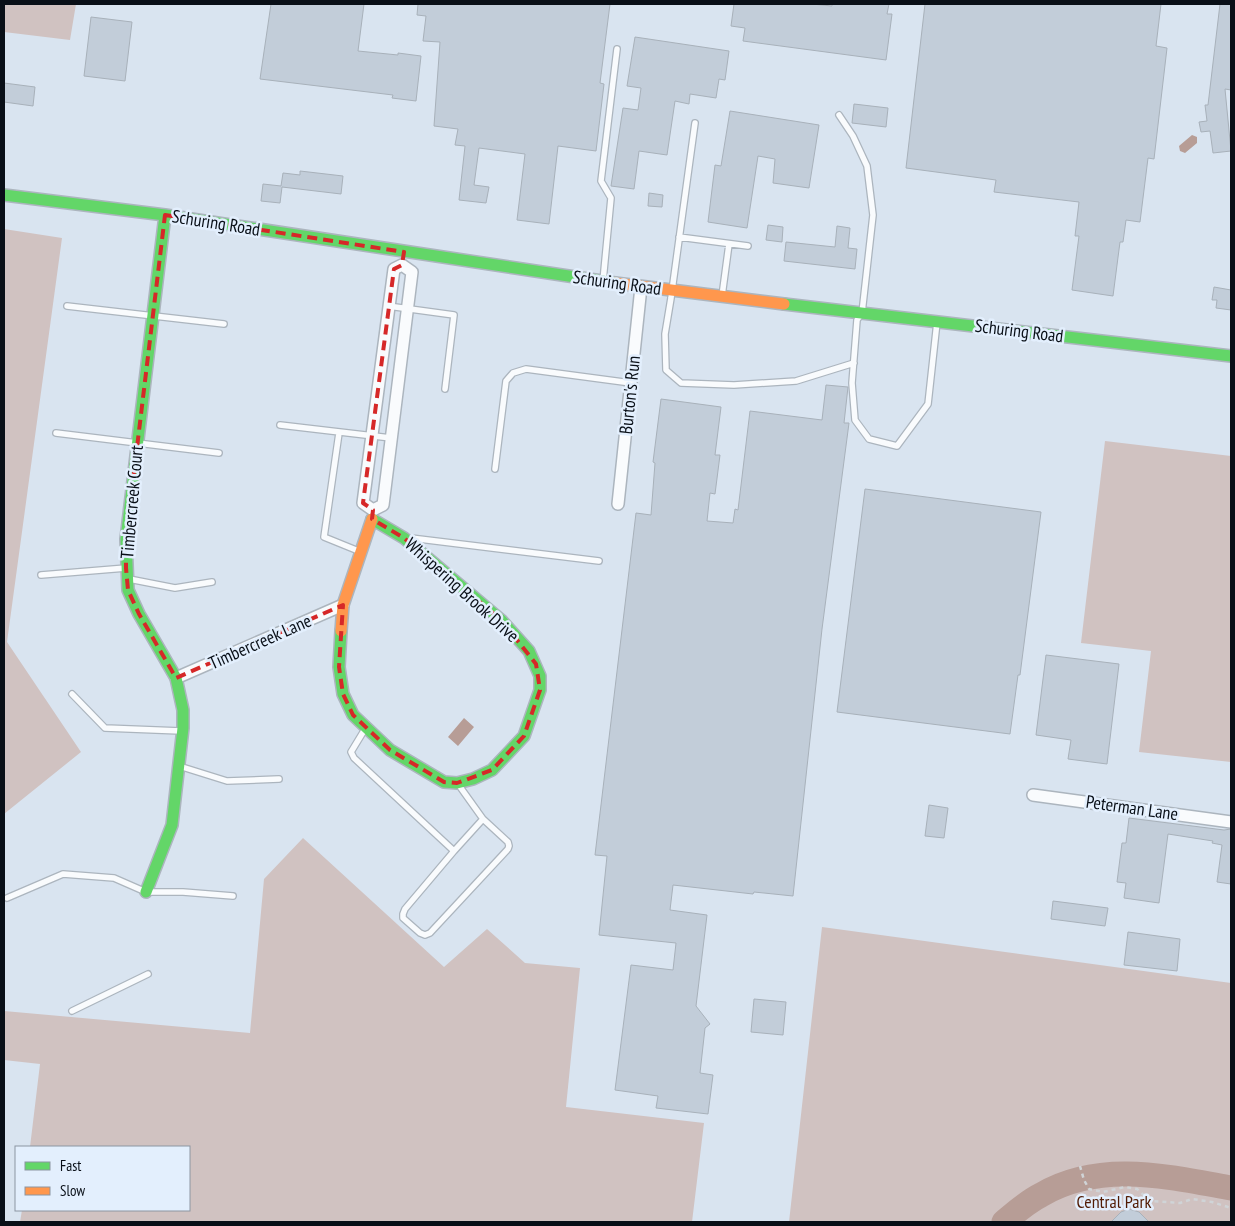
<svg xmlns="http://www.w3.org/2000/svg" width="1235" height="1226" font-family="'PT Sans Narrow',sans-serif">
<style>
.green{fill:#d0c2c1}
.water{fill:#b79d96}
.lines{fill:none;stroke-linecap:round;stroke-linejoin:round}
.river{stroke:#b79d96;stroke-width:25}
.building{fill:#c2cdd9;stroke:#a8b1ba}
.lane-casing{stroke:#acb5be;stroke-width:8}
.street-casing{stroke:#acb5be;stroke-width:14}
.fast-casing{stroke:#acb5be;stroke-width:14}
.slow-casing{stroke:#acb5be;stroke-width:14}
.path{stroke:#d0d4d7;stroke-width:2.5;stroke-dasharray:4 4;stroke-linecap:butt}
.lane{stroke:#f9fbfd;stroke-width:5.5}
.street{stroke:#f9fbfd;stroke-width:11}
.fast{stroke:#63d668;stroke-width:11}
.slow{stroke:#ff974d;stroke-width:11}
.marked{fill:none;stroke:#d62828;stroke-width:4;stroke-dasharray:10 6;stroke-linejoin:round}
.labels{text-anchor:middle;stroke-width:5;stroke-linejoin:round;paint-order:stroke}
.street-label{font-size:18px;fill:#090f17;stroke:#e3effd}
.park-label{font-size:18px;fill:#511b03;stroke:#e3effd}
</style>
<rect width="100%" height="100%" fill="#d9e4f0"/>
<path class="green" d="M4 4H76L70 40 4 32Z
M4 229 62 238 7 642 81 752 4 814Z
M1105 441 1231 456V762L1139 752 1151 651 1081 643Z
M303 838 444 967 487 929 525 963 580 968 566 1107 704 1123 692 1222H20L22 1210H189V1147H30L40 1064 4 1060V1011L250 1033 264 879Z
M822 927 1231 983V1222H789Z"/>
<path class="water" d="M1192 135 1197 137V143L1185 153 1180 151 1179 146Z
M464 718 474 727 458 746 448 737Z"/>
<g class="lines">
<path class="river" d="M1004 1222C1016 1212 1027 1202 1041 1195 1100 1160 1169 1177 1231 1188"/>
</g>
<path class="building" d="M271 4H364L358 51 398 55V53L421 56 416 101 392 98 393 95 260 79Z
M418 4H610L600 83 604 84 596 151 558 146 549 224 517 220 525 154 479 148 474 185 489 187 486 203 459 200 465 146 455 145 458 129 434 126 440 42 423 41 426 16 417 15Z
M734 4H812L832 6V4H889L887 14H892L886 60 743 41 745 28 731 26Z
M925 4H1161L1156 46 1167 48 1154 159 1148 158 1140 222 1126 220 1123 242H1120L1113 296 1072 290 1079 236H1075L1079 202 994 192 996 180 906 168Z
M1220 4H1231V90L1225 89 1231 151 1213 153 1210 131 1201 132 1199 122 1207 121 1205 105H1208Z
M91 17 132 22 125 81 84 76Z
M635 37 729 51 725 80 719 79 716 98 690 94 689 104 675 101 667 155 639 151 634 189 611 186 623 108 638 110 641 88 627 86Z
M4 83 35 87 33 106 4 102Z
M854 104 888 108 886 127 852 123Z
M730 111 819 125 809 188 773 183 775 159 758 156 747 228 708 222 715 165 721 166Z
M300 171 343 176 341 194 282 187 280 203 261 201 263 184 281 186 283 173 300 175Z
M649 193 663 195 662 207 648 206Z
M768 225 783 227 782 242 766 240Z
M837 226 850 228 848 248 857 249 855 269 784 261 786 242 835 247Z
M1214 287 1231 290V310L1216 308 1217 300H1212Z
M826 385 848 387 844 423H849L822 629 793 896 754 892 753 894 673 885 670 910 707 915 696 1006 710 1024 705 1028 700 1073 713 1075 708 1114 656 1108 658 1096 615 1090 631 965 673 970 676 943 599 935 607 856 595 855 636 513 651 515 655 463 653 462 661 399 721 407 715 455H720L715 494 710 493 707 521 733 523 735 509 738 510 750 411 822 420Z
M865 489 1041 512 1020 675H1018L1010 734 837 712Z
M1046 655 1119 664 1107 764 1068 759 1071 740 1036 735Z
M929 805 948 808 944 838 925 836Z
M1129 818 1224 830 1231 829V884L1217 882 1222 845 1212 843 1213 841 1168 834 1159 903 1124 898 1126 883 1117 882 1122 843H1126Z
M1053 901 1108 908 1105 926 1051 919Z
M1128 932 1180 939 1177 971 1124 965Z
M754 999 786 1002 783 1035 751 1032Z
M1129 1209 1139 1212 1149 1222H1111L1121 1212Z"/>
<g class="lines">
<defs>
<path id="lane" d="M839 115 853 136 867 166 873 215 862 313 857 320 852 383 855 420 869 439 897 446 928 404 937 322
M695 123 671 298 665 334 666 370 681 383 734 385 796 381 854 363
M679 237 748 246
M603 281 611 198 601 181 617 49
M722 296 729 244
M67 306 224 324
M388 306 454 315 445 389
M280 425 391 438
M56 433 219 453
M339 433 324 537 361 552
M495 469 506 381 513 373 526 369 631 383
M411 538 599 561
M41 575 126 568
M129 579 175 588 212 582
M72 694 105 728 181 731
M365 729 351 752 354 758 454 851 483 819 458 784
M179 766 227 781 279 779
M454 851 405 909 403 914V918L420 933 425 935 430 933 508 849 509 846 508 842 483 819
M7 898 63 874 114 878 146 892H183L233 896
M72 1011 148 974"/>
<path id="street" d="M618 504 641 287
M373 510 363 503 394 269 402 265
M373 510 383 505 412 272 402 265
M176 678 343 605
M1033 795 1231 822"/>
<path id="fast" d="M4 195 165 215 615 283
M784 304 1231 356
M341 631 339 667 343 694 353 715 390 750 444 782 457 783 473 779 492 770 524 736 540 690V676L529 651 501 620 404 538 372 519
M146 892 172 825 183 728V710L176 678 139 614 128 590 126 539 165 215"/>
<path id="slow" d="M615 283 784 304
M341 631 343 605 372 519"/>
</defs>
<use href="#lane" class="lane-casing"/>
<use href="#street" class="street-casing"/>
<use href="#fast" class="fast-casing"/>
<use href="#slow" class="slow-casing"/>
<path class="path" d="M1080 1166 1084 1180 1089 1189 1103 1192 1125 1187 1137 1189 1150 1201 1180 1203 1192 1199 1212 1202 1231 1208"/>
<use href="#lane" class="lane"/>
<use href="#street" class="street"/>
<use href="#fast" class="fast"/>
<use href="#slow" class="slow"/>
</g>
<path class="marked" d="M165 215 404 252 402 265 394 269 363 503 373 510 372 519 404 538 501 620 536 664 540 690 524 736 492 770 457 783 444 782 390 750 353 715 343 694 339 667 343 605 176 678 139 614 128 590 126 568V539Z"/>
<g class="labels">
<g class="street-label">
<text transform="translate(216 223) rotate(9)" y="6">Schuring Road</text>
<text transform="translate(617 283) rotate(8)" y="6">Schuring Road</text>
<text transform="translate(1019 331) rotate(7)" y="6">Schuring Road</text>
<text transform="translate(630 395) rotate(-84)" y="6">Burton's Run</text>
<text transform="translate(132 502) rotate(-85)" y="6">Timbercreek Court</text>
<text transform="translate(462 590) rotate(42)" y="6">Whispering Brook Drive</text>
<text transform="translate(260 642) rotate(-24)" y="6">Timbercreek Lane</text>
<text transform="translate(1132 808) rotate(8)" y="6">Peterman Lane</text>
</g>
<g class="park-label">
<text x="1114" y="1208">Central Park</text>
</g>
</g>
<rect width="1235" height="1226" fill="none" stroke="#090f17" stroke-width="10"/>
<rect x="15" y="1146" width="175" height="65" fill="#e3effd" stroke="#8c95a1"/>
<rect x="25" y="1162" width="25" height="8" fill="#63d668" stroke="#8c95a1"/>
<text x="60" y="1171" font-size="15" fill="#090f17">Fast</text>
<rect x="25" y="1187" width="25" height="8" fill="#ff974d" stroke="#8c95a1"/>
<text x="60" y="1196" font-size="15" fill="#090f17">Slow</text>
</svg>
